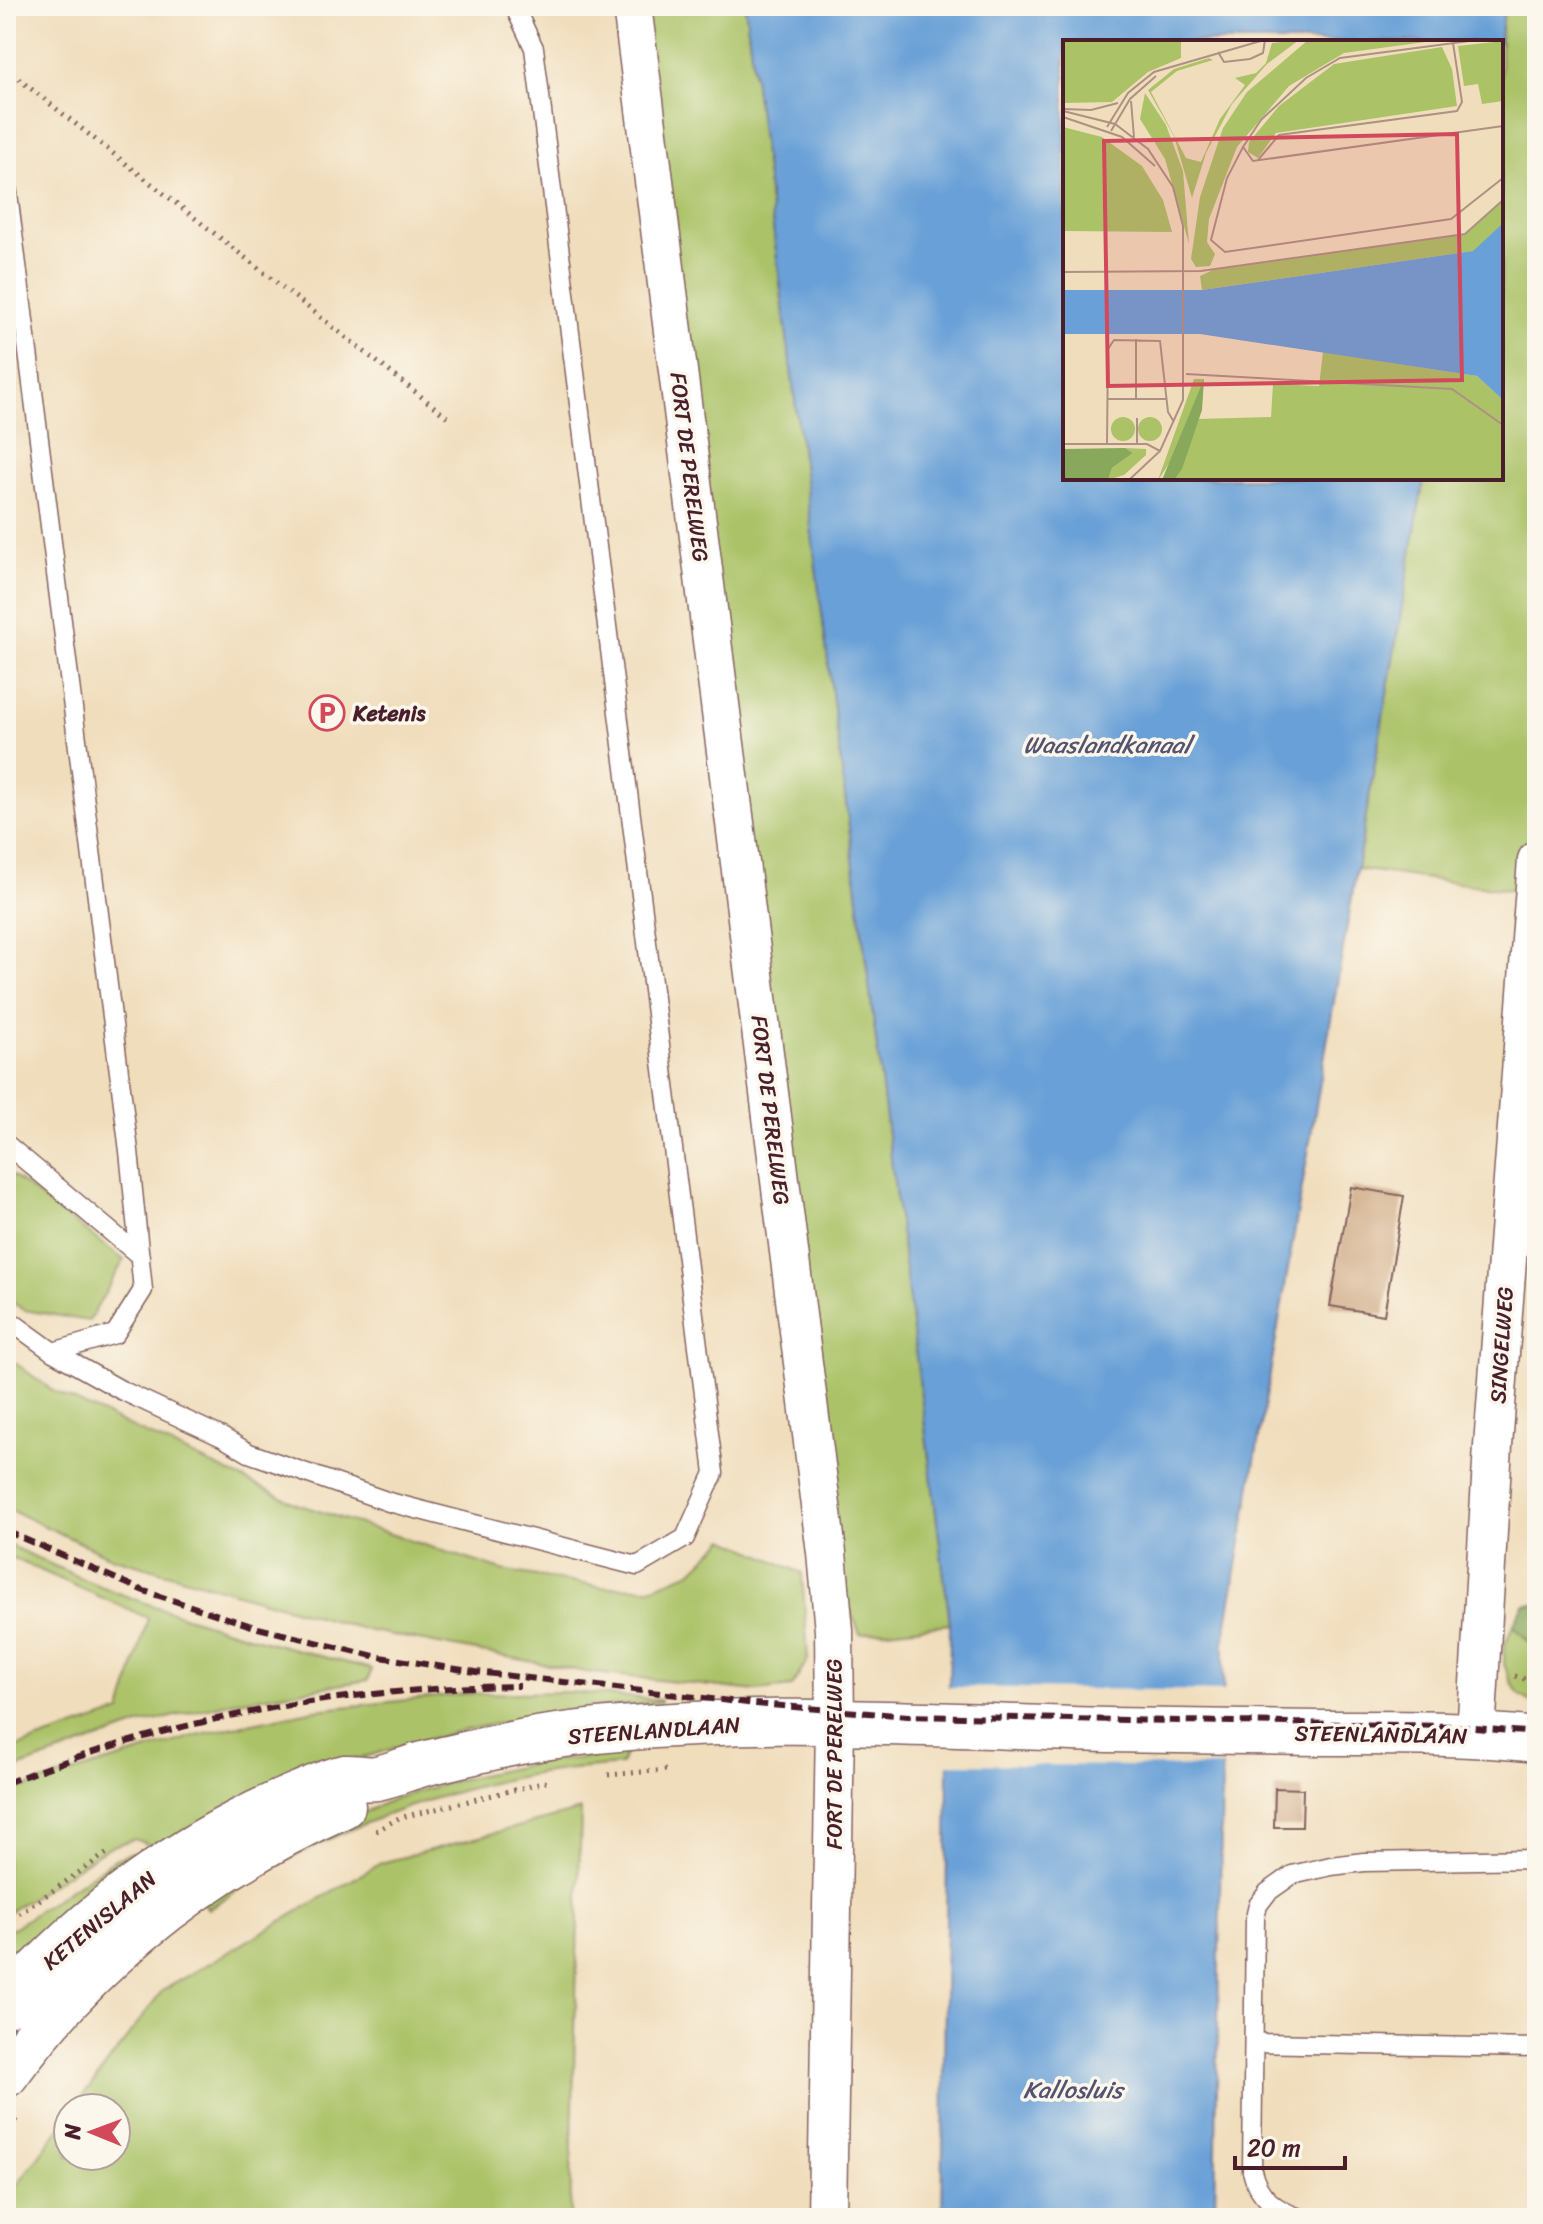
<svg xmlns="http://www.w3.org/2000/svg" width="1543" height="2224" font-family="Sriracha,sans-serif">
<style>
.green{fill:#abc267;stroke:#7a7049;stroke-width:2}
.forest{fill:#88a85c;stroke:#696444;stroke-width:2}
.water{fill:#69a0d7;stroke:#5a6081;stroke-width:2}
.pier{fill:#f0ddbc}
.building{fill:#c89d73}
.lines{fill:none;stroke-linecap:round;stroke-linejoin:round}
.lane-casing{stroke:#84625e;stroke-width:21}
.street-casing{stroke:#84625e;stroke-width:41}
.secondary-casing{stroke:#84625e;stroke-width:47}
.path{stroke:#84625e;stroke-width:5;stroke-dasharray:2 6;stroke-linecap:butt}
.lane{stroke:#fff;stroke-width:18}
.street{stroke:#fff;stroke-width:38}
.secondary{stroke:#fff;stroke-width:44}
.rail{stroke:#4a1f2b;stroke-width:6;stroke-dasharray:12 6;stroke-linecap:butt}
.labels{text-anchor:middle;stroke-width:7;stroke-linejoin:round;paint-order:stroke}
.street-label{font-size:22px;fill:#4a1f2b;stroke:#fbf7ec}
.poi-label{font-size:22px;font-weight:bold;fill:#4a1f2b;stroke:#fbf7ec;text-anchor:start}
.water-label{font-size:24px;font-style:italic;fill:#565370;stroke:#fbf7ec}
.inset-road{fill:none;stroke:#ae9182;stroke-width:2}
.view{fill:#d1495b;fill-opacity:0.15;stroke:#d1495b;stroke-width:4}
.inset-edge{fill:none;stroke:#4a1f2b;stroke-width:4}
</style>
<rect width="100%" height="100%" fill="#fbf7ec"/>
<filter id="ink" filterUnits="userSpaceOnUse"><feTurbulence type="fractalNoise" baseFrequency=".0125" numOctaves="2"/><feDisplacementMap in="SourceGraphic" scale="16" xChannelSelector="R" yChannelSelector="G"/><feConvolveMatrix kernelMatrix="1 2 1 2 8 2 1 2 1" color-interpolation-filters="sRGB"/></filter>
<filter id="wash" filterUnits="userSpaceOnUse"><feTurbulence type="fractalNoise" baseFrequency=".006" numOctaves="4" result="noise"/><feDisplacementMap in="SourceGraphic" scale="32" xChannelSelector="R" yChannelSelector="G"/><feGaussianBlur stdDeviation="1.8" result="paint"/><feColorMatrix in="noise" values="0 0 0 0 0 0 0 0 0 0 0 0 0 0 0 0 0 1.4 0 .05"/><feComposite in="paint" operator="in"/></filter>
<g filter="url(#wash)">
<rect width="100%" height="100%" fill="#f0ddbc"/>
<path class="green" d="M632 6H745L950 1624 860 1634 827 1553Z
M1505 6H1537V894L1357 869 1424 478H1501V42H1499Z
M6 1171 124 1260 89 1321 24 1310 6 1298Z
M6 1356 53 1391 297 1504 502 1570 600 1587 651 1588 691 1572 725 1539 802 1573 808 1659 792 1687 756 1691 586 1672 366 1630 111 1557 6 1508Z
M6 1544C34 1556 62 1570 90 1582 181 1619 277 1646 372 1669L368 1680 237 1701 142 1724 6 1772V1751L121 1712 148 1618 6 1555Z
M1513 1625 1537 1650V1706L1519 1694 1511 1682 1504 1664 1505 1644Z
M569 1692 661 1700V1702L590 1708 523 1719 459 1731 394 1748 327 1769 158 1848 134 1839 107 1848 6 1914V1795L29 1786 201 1734 315 1710 464 1694Z
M625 1754 621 1765C590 1768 559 1769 529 1775 459 1788 389 1811 325 1841 284 1860 246 1885 208 1909L202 1902 359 1815 395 1798 461 1779 541 1762Z
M581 1810 570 2218H6V2200L68 2117V2156H116V2108H74L162 1991 381 1863Z
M130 1853 142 1856 6 1978V1933L115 1859Z"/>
<path class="forest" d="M1537 1604V1650L1513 1625 1524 1605Z"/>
<path class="water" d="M745 6H1505L1499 42H1065V478H1424L1224 1641 1215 2218H942L950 1624Z"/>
<path class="pier" d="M945 1687 1227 1691 1226 1767 945 1764Z"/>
<g id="blocks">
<path class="building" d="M1351 1187 1404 1196 1384 1315 1330 1306Z
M1275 1788 1303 1789 1302 1827H1274Z"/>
</g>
</g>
<g filter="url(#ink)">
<use href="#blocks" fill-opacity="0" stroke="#84625e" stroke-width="2"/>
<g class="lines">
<defs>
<path id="lane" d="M6 178 129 1151 143 1290 115 1334 53 1352
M6 1144 140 1256
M6 1318 53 1352 121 1390 222 1437 249 1453 389 1502 637 1566 685 1538 714 1473 534 48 514 6
M1254 2043 1537 2048
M1300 2218C1276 2210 1258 2197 1252 2171L1255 1918 1258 1905 1268 1892 1292 1875 1331 1866 1364 1862 1537 1859"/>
<path id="street" d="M632 6 827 1553 834 1631 835 1723 827 2218
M1476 1735 1493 1446 1537 860"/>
<path id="secondary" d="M6 2005C86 1914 186 1840 299 1794 313 1788 330 1780 345 1777 355 1776 366 1780 377 1778 392 1775 408 1768 423 1764 465 1754 507 1743 550 1737 733 1711 924 1725 1108 1730 1178 1731 1248 1732 1319 1733 1391 1733 1465 1732 1537 1740
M6 2075C94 1954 207 1867 343 1806"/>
</defs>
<use href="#lane" class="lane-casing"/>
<use href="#street" class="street-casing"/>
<use href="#secondary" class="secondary-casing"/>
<path class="path" d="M6 69 447 417
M1515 1676 1537 1683
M608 1775 666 1770
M376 1831 399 1818 546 1782
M6 1923 107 1853
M6 2134 19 2115"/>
<use href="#lane" class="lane"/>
<use href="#street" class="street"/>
<use href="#secondary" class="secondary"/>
<path class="rail" d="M6 1531 144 1591 258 1628 374 1656 476 1672 756 1704 908 1716 1449 1726 1537 1733
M6 1783C176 1717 338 1688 520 1686"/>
</g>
</g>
<defs>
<symbol id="parking-ring" viewBox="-11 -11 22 22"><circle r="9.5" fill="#fbf7ec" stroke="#d1495b" stroke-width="1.5"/><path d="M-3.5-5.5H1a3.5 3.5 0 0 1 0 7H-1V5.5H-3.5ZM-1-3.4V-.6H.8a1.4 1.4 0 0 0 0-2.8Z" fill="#d1495b"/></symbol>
</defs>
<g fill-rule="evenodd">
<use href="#parking-ring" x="307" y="693" width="40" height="40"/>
</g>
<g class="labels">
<g class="street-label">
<text transform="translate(690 467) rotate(83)" y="8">FORT DE PERELWEG</text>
<text transform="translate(771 1110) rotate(83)" y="8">FORT DE PERELWEG</text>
<text transform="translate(1501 1345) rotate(-86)" y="8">SINGELWEG</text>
<text transform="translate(654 1730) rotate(-4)" y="8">STEENLANDLAAN</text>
<text transform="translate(1381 1734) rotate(1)" y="8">STEENLANDLAAN</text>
<text transform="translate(834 1754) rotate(-90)" y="8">FORT DE PERELWEG</text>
<text transform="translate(99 1920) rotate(-40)" y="8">KETENISLAAN</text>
</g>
<g class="poi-label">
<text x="353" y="721">Ketenis</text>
</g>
<g class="water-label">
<text x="1107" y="753">Waaslandkanaal</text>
<text x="1073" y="2098">Kallosluis</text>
</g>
</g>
<g transform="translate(1063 40)">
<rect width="440" height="440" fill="#f0ddbc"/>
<path d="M0 0H118V18L85 32 49 62 0 63ZM236 0 204 24 169 64 143 113 129 158 111 96 85 50 111 29 146 18 150 20 114 31 88 52 123 118 138 122 157 79 182 45 172 38 193 33 203 23 209 3ZM245 0H377L281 13 226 46 174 107 146 179 144 202 152 214 147 226 133 227 128 219 137 157 160 88 184 52ZM440 1V61L419 64 415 44 401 46 395 6ZM379 7 389 29 394 66 213 93 195 118 185 112 186 102 216 66 271 24ZM82 53 103 85 120 131 126 204 102 119 77 79ZM0 87 39 97 79 126 100 160 109 192 0 191ZM440 160V183L411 211 139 250 137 236 150 230 402 194ZM260 312 414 336 440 360V440H111L134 379 208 377 210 344 256 346ZM131 339H141L130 372 116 409 95 440ZM48 389a12 12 0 1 1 24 0a12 12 0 1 1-24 0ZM75 389a12 12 0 1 1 24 0a12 12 0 1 1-24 0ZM62 408 83 409V415L61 435 45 440 49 428 70 413Z" fill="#abc267"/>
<path d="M141 339 139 370 119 429 111 440H99ZM62 408 70 413 49 428 45 440H0V409Z" fill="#88a85c"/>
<path d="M440 183V360L414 336 137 294H0V250H139L410 211Z" fill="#69a0d7"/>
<path class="inset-road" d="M414 0 277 18 243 38 198 80 180 107 164 138 148 200 162 212 388 179 440 138M155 12 161 22 187 19 200 13 202 0M68 61 71 97M0 69 28 70 55 63M0 71 52 84 85 109 110 147 120 186V360L97 411 66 440M0 77 59 97 92 126M44 87 65 53 91 32 201 0M48 91 67 59 93 36M180 107 190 121 440 86M195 120 216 95 394 71 399 62 390 3M0 232 138 231 402 194 440 160M73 299V359M123 334 389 349 440 385M45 359H104M0 404H84L97 411M44 404 45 309 51 300 97 301 105 372 111 382M74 404V378"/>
<path class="view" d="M394 94 399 340 45 346 41 101Z"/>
<rect width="440" height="440" class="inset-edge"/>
</g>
<rect width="1543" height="2224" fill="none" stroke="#fbf7ec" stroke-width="32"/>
<g transform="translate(92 2132) rotate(271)"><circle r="38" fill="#fbf7ec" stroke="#b4a19f" stroke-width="2"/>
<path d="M0-6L14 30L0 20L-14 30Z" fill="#d1495b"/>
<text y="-12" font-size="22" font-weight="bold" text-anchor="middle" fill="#4a1f2b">N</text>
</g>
<path d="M1235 2156v12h110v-12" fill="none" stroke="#4a1f2b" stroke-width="4"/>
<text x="1247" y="2156" font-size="24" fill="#4a1f2b" stroke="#fbf7ec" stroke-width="6" paint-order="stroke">20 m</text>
</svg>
